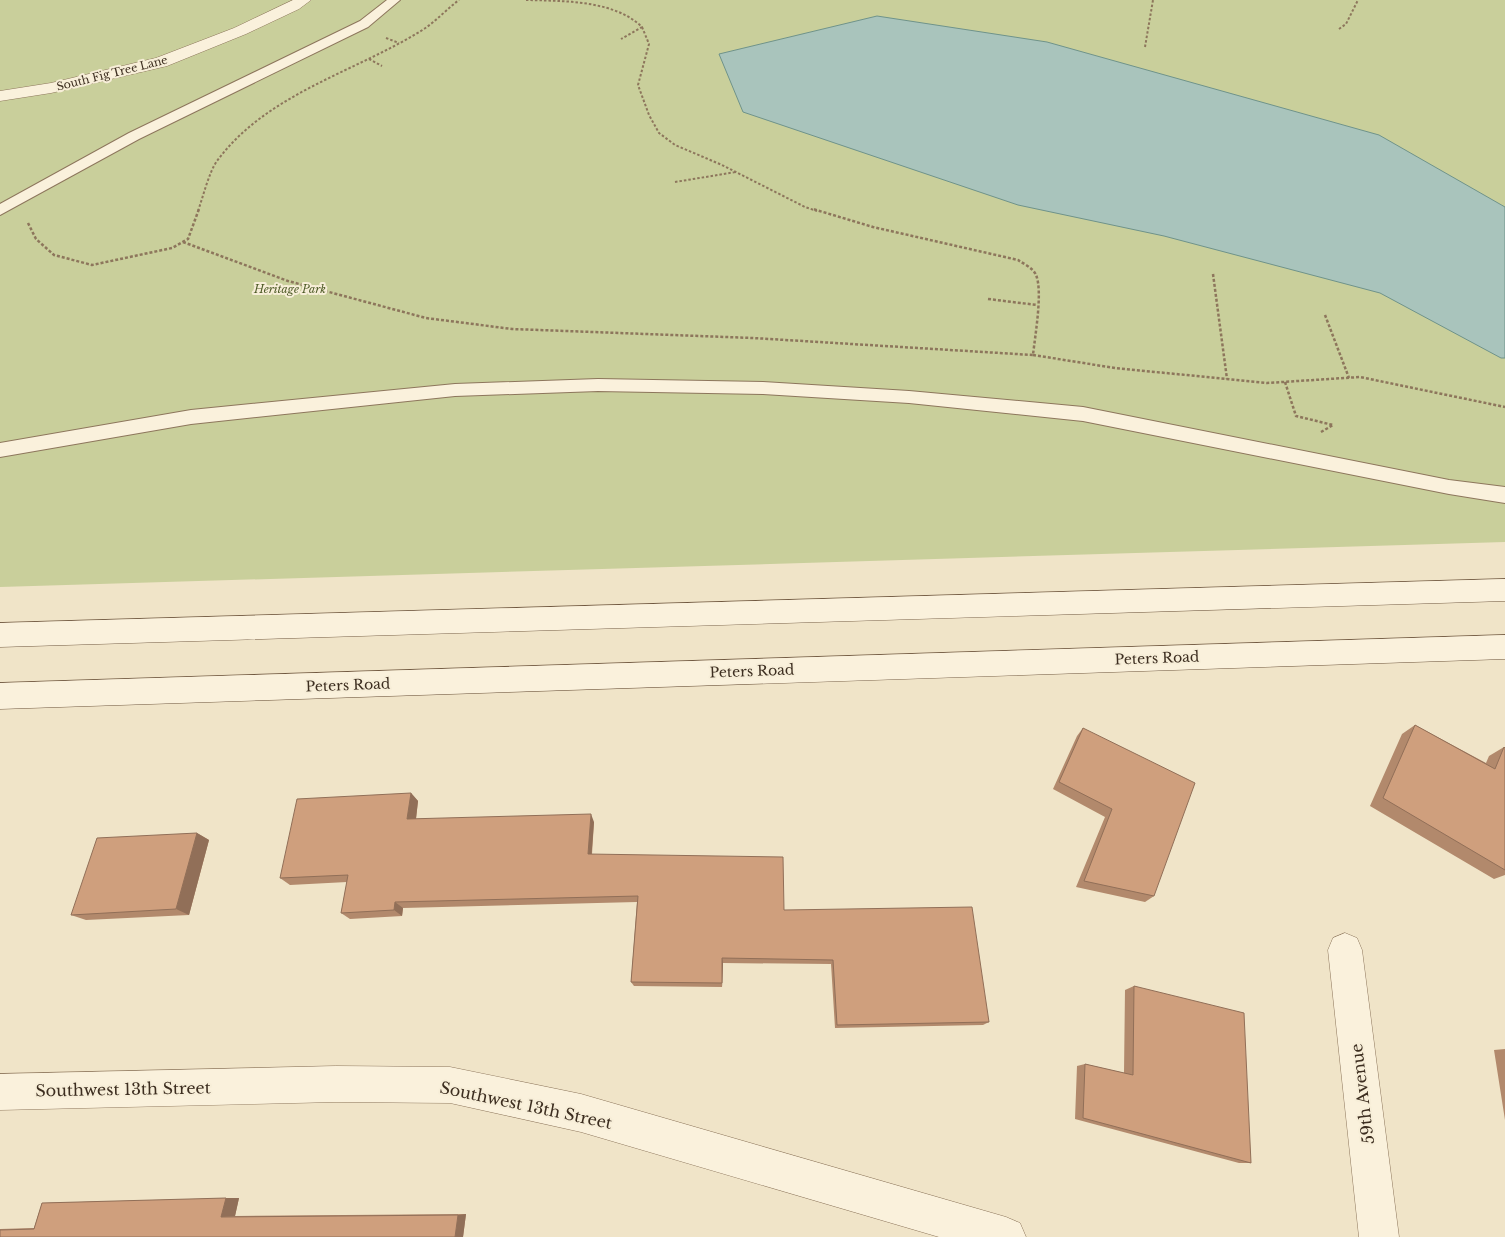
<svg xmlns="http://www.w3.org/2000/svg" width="1505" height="1237" font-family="'Libre Baskerville',serif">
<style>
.green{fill:#c9cf9b}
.water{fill:#a9c4bc;stroke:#6f938a}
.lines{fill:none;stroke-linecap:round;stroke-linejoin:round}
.lane-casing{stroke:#8d765c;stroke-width:2}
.street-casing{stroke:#8d765c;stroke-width:1}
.secondary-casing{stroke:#6f573f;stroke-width:1}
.path-far1{stroke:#8d765c;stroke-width:2;stroke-dasharray:2.5 2;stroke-linecap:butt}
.path{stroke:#8d765c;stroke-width:2.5;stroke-dasharray:3 2;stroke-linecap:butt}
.lane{fill:#faf1dc;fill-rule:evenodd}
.street{fill:#faf1dc;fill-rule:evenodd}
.secondary{fill:#faf1dc;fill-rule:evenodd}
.wall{fill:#b2896c}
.shaded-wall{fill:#916f58}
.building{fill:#cf9f7d;stroke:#916f58}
.labels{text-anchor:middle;stroke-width:4;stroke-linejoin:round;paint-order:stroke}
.far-street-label{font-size:11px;fill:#3d2e20;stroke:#f7eed8}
.far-park-label{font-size:11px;font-style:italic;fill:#4d5a26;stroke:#f7eed8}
.street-label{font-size:14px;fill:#3d2e20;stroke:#f7eed8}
.near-street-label{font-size:16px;fill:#3d2e20;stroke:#f7eed8}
</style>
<rect width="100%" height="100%" fill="#f0e4c8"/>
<path class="green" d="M0 0H1505V542L0 587Z"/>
<path class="water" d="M877 16 1047 42 1379 135 1505 207V358H1501L1380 293 1164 236 1018 205 743 112 719 54Z"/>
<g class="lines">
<defs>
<path id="lane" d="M387 0H400L368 27 139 139 0 215V204L129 133 360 21Z
M598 379 763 382 909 391 1083 407 1449 480 1505 487V503L1449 494 1083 421 909 403 763 394 598 391 455 396 191 424 0 457V443L191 410 455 384Z"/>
<path id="street" d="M293 0H311L299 9 246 34 167 66 51 93 0 101V91L51 83 156 58 234 28Z
M1345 933 1357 938 1362 950 1399 1237H1359L1328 950 1333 938Z
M336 1066 450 1067 581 1094 1006 1217 1020 1223 1026 1237H939L581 1132 450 1103 336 1102 0 1110V1074Z"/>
<path id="secondary" d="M1505 579V601L0 647V623Z
M1505 635V659L0 709V683Z"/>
</defs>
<use href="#lane" class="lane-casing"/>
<use href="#street" class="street-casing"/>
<use href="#secondary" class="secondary-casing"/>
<path class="path-far1" d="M526 0C564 1 614 0 642 27L621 39
M642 27 649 44 638 85 649 115 659 133 675 145 722 165 805 207 817 211
M1339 29 1346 24 1358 0
M386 38 399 43
M1145 47 1153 0
M369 59 382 66
M675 182 736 172
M198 211C203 197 209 172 217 161 267 93 356 72 424 29 436 21 447 9 459 0"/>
<path class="path" d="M28 223 36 239 54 255 92 265 172 248 188 239 199 209
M183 242 288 281 426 318 512 329 753 338 1033 355C1035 336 1043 291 1036 275 1033 268 1024 264 1018 260L873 227 813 209
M1213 274 1227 379
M988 299 1037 305
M1325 315 1349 378
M1033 355 1115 368 1267 383 1360 377 1505 407
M1285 382 1296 416 1333 425
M1321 432 1333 425"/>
<use href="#lane" class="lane"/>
<use href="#street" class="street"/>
<use href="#secondary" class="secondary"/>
</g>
<path class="wall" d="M1415 725 1486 763 1489 756 1504 747 1505 748V875L1494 879 1370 806 1402 734Z
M1083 728 1154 896 1145 902 1076 887 1105 817 1053 789 1077 736Z
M411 793 418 801 416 819 594 822 592 854 784 910 989 1022 983 1025 835 1028 831 964 723 963 722 987 634 986 631 982 637 902 403 908 402 916 350 919 341 913 347 882 290 885 280 878Z
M197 833 209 840 189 915 86 920 71 915Z
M1134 986 1251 1163H1239L1075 1119 1077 1066 1085 1064 1124 1073 1125 990Z
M1505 1049V1120L1494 1050Z
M239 1198 235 1216 466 1214 463 1237H0V1229L34 1228 42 1203Z"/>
<path class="shaded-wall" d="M411 793 418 801 415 827 407 819Z
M591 814 594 822 591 861 588 854Z
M197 833 209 840 189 915 176 909Z
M395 902 403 908 402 916 394 910Z
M722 958 723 963 722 987Z
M226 1198H239L235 1216 221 1217Z
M466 1214 463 1237H455L458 1215Z"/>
<path class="building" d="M1415 725 1495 769 1504 747 1505 748V870L1383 798Z
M1083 728 1195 783 1154 896 1084 881 1112 809 1059 782Z
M411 793 407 819 591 814 588 854 783 857 784 910 972 907 989 1022 837 1025 833 960 722 958V983L631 982 638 896 395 902 394 910 341 913 348 875 280 878 297 799Z
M197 833 176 909 71 915 97 838Z
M1134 986 1244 1013 1251 1163 1083 1118 1085 1064 1133 1075Z
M226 1198 221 1217 458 1215 455 1237H0V1230L34 1229 42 1203Z"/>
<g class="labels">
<g class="far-street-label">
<text transform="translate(112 73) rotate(-14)" y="4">South Fig Tree Lane</text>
</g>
<g class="far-park-label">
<text x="290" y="293">Heritage Park</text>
</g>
<g class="street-label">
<text transform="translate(1157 658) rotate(-2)" y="5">Peters Road</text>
<text transform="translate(752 671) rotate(-2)" y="5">Peters Road</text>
<text transform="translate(348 685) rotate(-2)" y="5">Peters Road</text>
</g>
<g class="near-street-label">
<text transform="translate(123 1089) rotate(-1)" y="6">Southwest 13th Street</text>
<text transform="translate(1362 1094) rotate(-97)" y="6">59th Avenue</text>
<text transform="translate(526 1105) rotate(12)" y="6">Southwest 13th Street</text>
</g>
</g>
</svg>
